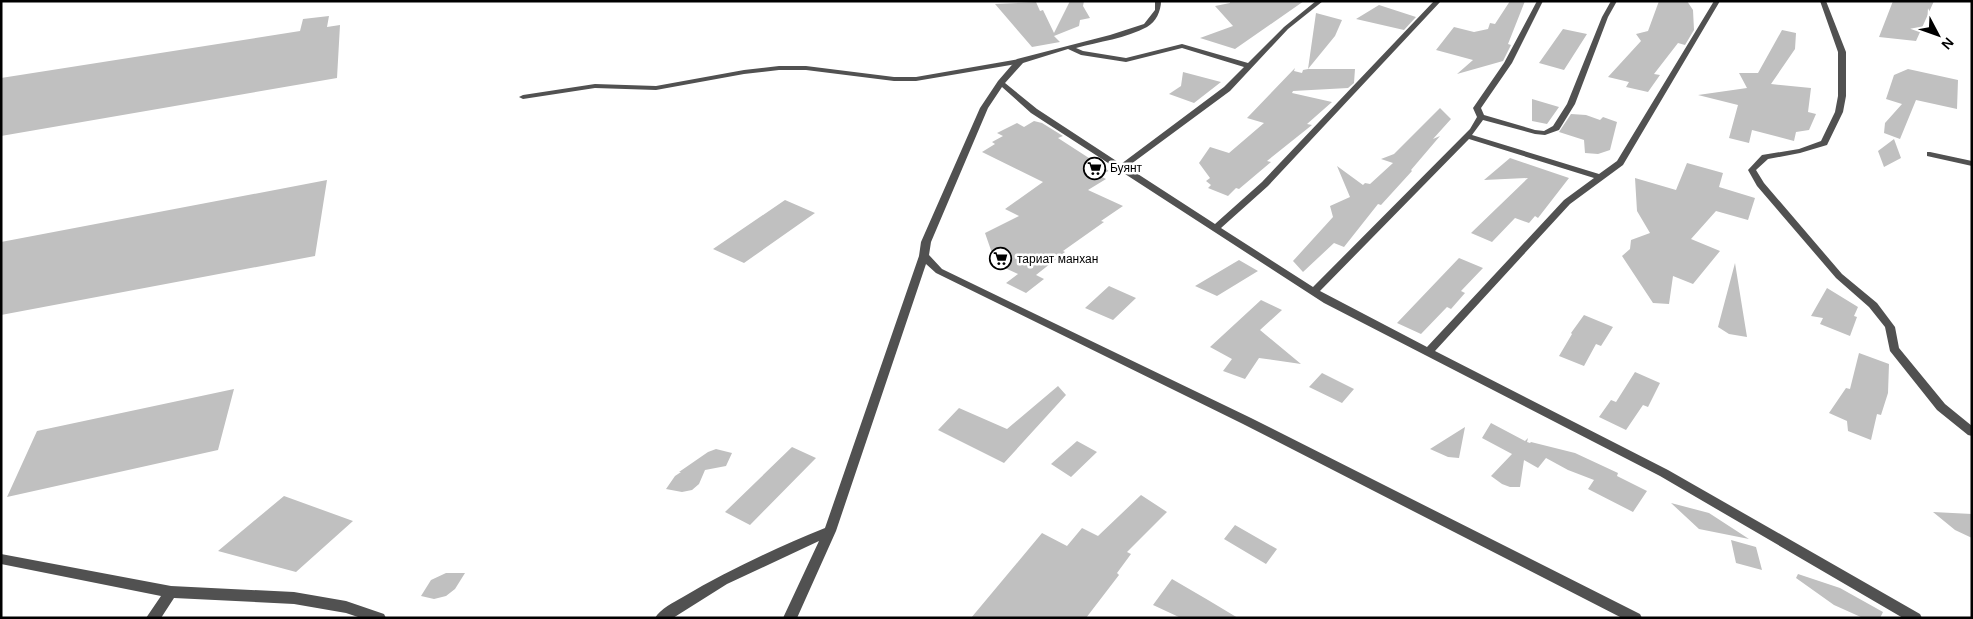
<svg xmlns="http://www.w3.org/2000/svg" width="1973" height="619" font-family="Helvetica,sans-serif">
<style>
.building{fill:#c0c0c0}
.lines{fill:none;stroke-linecap:round;stroke-linejoin:round}
.lane{fill:#515151;fill-rule:evenodd}
.street{fill:#515151;fill-rule:evenodd}
.labels{text-anchor:middle;stroke-width:5;stroke-linejoin:round;paint-order:stroke}
.poi-label{font-size:12px;fill:#000;stroke:#fff;text-anchor:start}
</style>
<rect width="100%" height="100%" fill="#fff"/>
<path class="building" d="M1070 1H1084L1083 6 1090 18 1080 20 1079 26 1054 36 1060 42 1032 47 995 4 1036 2 1040 11 1043 10 1054 33Z
M1230 1H1304L1235 49 1200 38 1233 26 1215 6 1230 3Z
M1510 1H1525L1508 44 1511 45 1503 61 1457 74 1473 60 1436 50 1454 27 1474 32 1488 29 1490 23 1495 24Z
M1659 1H1687L1693 10 1694 30 1685 45 1678 43 1654 74 1660 75 1648 92 1626 87 1629 82 1608 77 1641 41 1636 34 1648 31Z
M1893 1H1934L1916 41 1879 37Z
M1379 5 1416 17 1404 30 1356 19Z
M1316 13 1342 20 1335 36 1308 69H1355L1354 83 1348 88 1293 91 1292 93 1332 102 1307 124 1312 125 1267 161 1271 162 1239 189 1236 188 1228 196 1208 188 1211 185 1206 181 1210 178 1199 163 1210 147 1229 153 1264 123 1247 118 1295 68 1294 71 1302 73 1303 70 1308 69Z
M329 16 327 27 340 25 337 78 1 136V78L300 31 303 19Z
M1563 29 1587 34 1564 70 1539 63Z
M1782 30 1796 33 1795 49 1771 84 1811 88 1808 112 1816 114 1809 130 1796 132 1794 141 1752 130 1749 143 1729 138 1738 105 1698 95 1747 88 1739 73H1758Z
M1908 69 1958 80 1957 109 1916 100 1900 139 1884 133 1885 123 1902 104 1886 99 1894 75Z
M1183 72 1221 82 1194 103 1169 94 1181 86Z
M1532 99 1559 107 1547 124 1532 121Z
M1440 108 1451 119 1433 139 1440 136 1411 170 1412 171 1381 205 1378 204 1344 247 1334 243 1303 272 1293 261 1333 217 1330 206 1350 197 1337 166 1363 185 1365 183 1370 184 1393 163 1381 159 1394 154Z
M1571 114 1586 115 1600 120 1603 117 1617 122 1610 150 1598 154 1585 153 1584 140 1559 132Z
M1034 121 1042 123 1063 136 1058 138 1109 171 1098 175 1106 179 1088 190 1123 206 1101 221 1104 222 1063 251 1065 252 1036 275 1044 279 1026 293 1006 283 1018 274 992 262 997 257 993 256 985 233 1019 216 1005 209 1043 182 982 152 995 144 992 142 1003 136 997 133 1017 123 1024 127Z
M1894 139 1901 158 1884 167 1878 151Z
M1510 158 1569 178 1538 218 1535 216 1529 223 1515 218 1492 242 1471 233 1528 178 1484 180Z
M1687 163 1723 173 1719 187 1755 198 1748 220 1716 211 1691 239 1720 251 1693 284 1673 276 1669 304 1653 303 1622 256 1630 249 1631 240 1650 233 1637 211 1635 178 1676 190Z
M327 180 315 256 1 315V242Z
M785 200 815 213 744 263 713 249Z
M1459 258 1483 268 1461 291 1465 293 1451 309 1447 307 1421 334 1397 323Z
M1239 260 1258 271 1217 296 1195 286Z
M1735 263 1747 337 1729 334 1718 327Z
M1109 286 1136 298 1113 320 1085 308Z
M1827 288 1858 307 1854 316 1857 317 1850 336 1820 324 1823 318 1811 316Z
M1261 300 1282 310 1260 330 1301 364 1259 358 1245 379 1223 371 1232 359 1210 347Z
M1584 315 1613 327 1601 346 1596 344 1584 366 1559 356 1572 334 1571 333Z
M1859 353 1889 364 1888 393 1881 415 1877 414 1871 440 1848 431 1847 421 1829 413 1846 388 1850 389Z
M1635 372 1660 383 1648 407 1643 405 1626 430 1599 417 1611 400 1616 402Z
M1322 373 1354 389 1342 403 1309 387Z
M1058 386 1066 395 1004 463 938 430 959 408 1007 429Z
M234 389 218 450 7 497 37 431Z
M1491 423 1525 441 1528 438 1527 442 1530 443 1531 442 1575 453 1618 473 1617 476 1647 491 1633 512 1588 489 1594 480 1568 470 1546 458 1538 468 1524 460 1520 487H1510L1502 484 1491 476 1512 454 1482 438Z
M1465 427 1459 458 1448 457 1430 449Z
M1077 441 1097 452 1071 477 1051 464Z
M792 447 816 458 750 525 725 512Z
M716 449 732 453 726 466 705 470 699 484 692 490 682 492 666 489 675 476 681 472H679L708 452Z
M1141 495 1167 512 1127 552 1131 554 1117 573 1119 575 1086 618H971L1042 533 1067 546 1082 528 1098 536Z
M284 496 353 521 296 572 218 551Z
M1671 503 1709 513 1749 539 1699 529Z
M1933 512 1972 514V538L1955 530Z
M1235 525 1277 549 1266 564 1224 539Z
M1731 540 1756 547 1762 570 1736 563Z
M446 573H465L455 589 446 596 434 599 421 596 431 580Z
M1798 574 1840 588 1883 612 1880 618H1863L1834 605 1796 578Z
M1172 579 1208 600 1238 618H1181L1153 605Z"/>
<g class="lines">
<path class="lane" d="M1020 59 1024 61 1023 63 916 81H894L806 70H779L744 74 656 90 595 88 523 99 519 97 523 95 595 84 656 86 744 70 779 66H806L894 77H916Z"/>
<path class="street" d="M1155 1H1161C1161 11 1156 22 1147 27 1127 38 1098 42 1076 48L1083 51 1126 58 1182 44 1248 63 1284 27 1316 1H1323L1288 29 1230 91 1127 167 1215 224 1262 182 1434 1H1441L1268 186 1221 228 1313 287 1470 129 1477 117 1473 108 1504 63 1537 1H1543L1512 63 1481 108 1484 115 1535 130 1544 131 1553 126 1567 104 1602 17 1611 1H1617L1608 17 1575 104 1559 130 1545 135 1535 134 1483 120 1472 135 1599 174 1617 161 1714 1H1720L1623 165 1570 204 1435 351 1668 470 1920 614 1922 618H1903L1660 476 1324 303 1031 113 1002 87 988 108 931 242 929 255 942 269 1251 418 1640 614 1642 618H1622L1243 424 936 273 926 264 836 531 797 618H783L819 541 727 584 673 618H655C660 609 674 602 683 597 728 570 776 548 825 528L919 256 921 242 980 108 998 81 1017 59 1110 35 1144 24 1155 10ZM1182 48 1244 67 1224 87 1121 164 1037 109 1005 83 1023 63 1068 49 1081 55 1126 62ZM1469 139 1594 178 1564 200 1427 347 1320 291Z
M1820 1H1826L1846 52V96L1843 112 1827 145 1800 153 1768 159 1756 170 1764 183 1842 274 1877 303 1895 327 1899 348 1945 404 1972 426V436L1968 435 1937 410 1890 351 1885 327 1869 307 1836 278 1757 186 1748 170 1762 155 1799 149 1821 141 1835 112 1838 96V52Z
M1927 152H1930L1972 161V166L1927 156Z
M1 554 171 586 294 592 346 601 384 614 386 618H361L346 613 294 604 174 598 161 618H146L161 596 1 564Z"/>
</g>
<defs>
<symbol id="supermarket-ring" viewBox="-11 -11 22 22"><circle r="9.5" fill="#fff" stroke="#000" stroke-width="1.5"/><path d="M-6-5.5h2.5l.6 2H6L4.5 2H-2.5L-4.4-4H-6ZM-1.5 3.2a1.3 1.3 0 1 0 .1 0ZM3 3.2a1.3 1.3 0 1 0 .1 0Z" fill="#000"/></symbol>
</defs>
<g fill-rule="evenodd">
<use href="#supermarket-ring" x="1082" y="156" width="25" height="25"/>
<use href="#supermarket-ring" x="988" y="246" width="25" height="25"/>
</g>
<g class="labels">
<g class="poi-label">
<text x="1110" y="172">Буянт</text>
<text x="1017" y="263">тариат манхан</text>
</g>
</g>
<rect width="1973" height="619" fill="none" stroke="#000000" stroke-width="5"/>
<g transform="translate(1938 35) rotate(131)" stroke="#ffffff" stroke-width="4" paint-order="stroke">
<path d="M0-4L9 19L0 12L-9 19Z" fill="#000000"/>
<text y="-8" font-size="14" font-weight="bold" text-anchor="middle" fill="#000000">N</text>
</g>
</svg>
